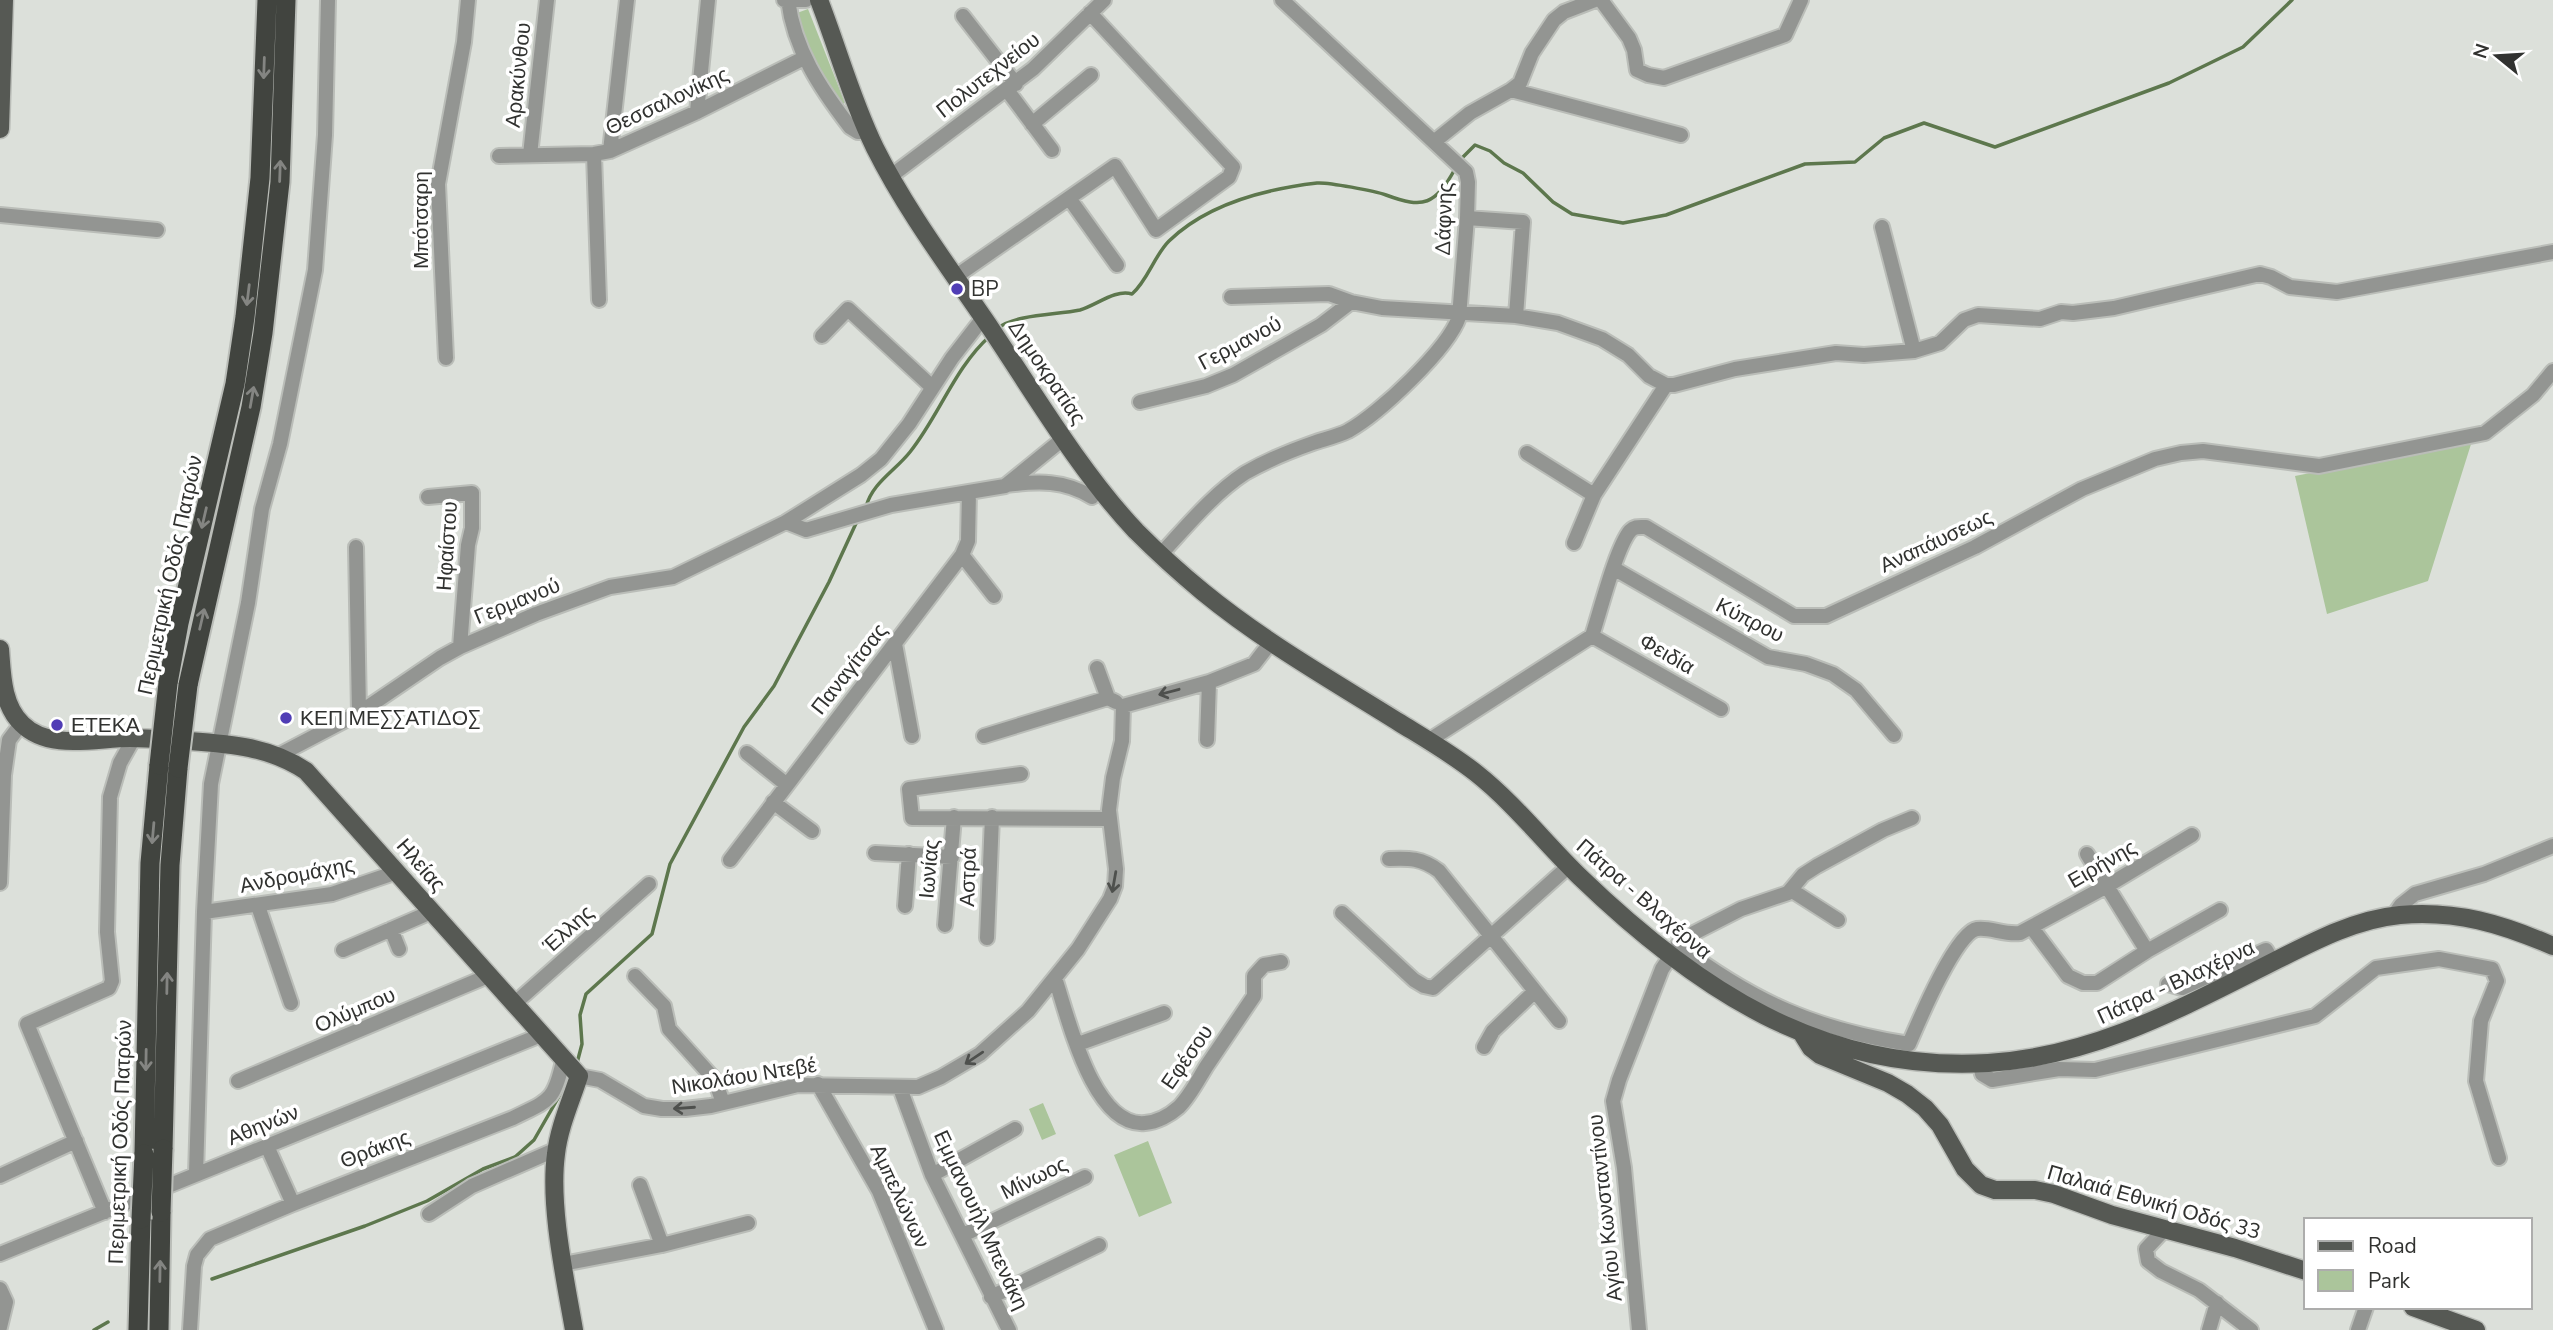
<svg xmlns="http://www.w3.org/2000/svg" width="2553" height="1330" viewBox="0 0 2553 1330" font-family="'Nunito Sans',sans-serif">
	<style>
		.green { fill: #abc59b }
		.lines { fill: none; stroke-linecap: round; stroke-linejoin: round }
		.stream { stroke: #5d774d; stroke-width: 3.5 }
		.minor-casing { stroke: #babdb8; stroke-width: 18 }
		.major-casing { stroke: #babdb8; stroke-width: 21 }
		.highway-casing { stroke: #babdb8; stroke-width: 23 }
		.minor { stroke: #939592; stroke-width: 14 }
		.major { stroke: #565954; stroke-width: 18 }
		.highway { stroke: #41443f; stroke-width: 19 }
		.highway-bridge-casing { stroke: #babdb8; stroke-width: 23; stroke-linecap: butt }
		.highway-bridge { stroke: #41443f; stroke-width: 19 }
		.oneway { stroke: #848582 }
		.oneway2 { stroke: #4e504d }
		.poi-dot { fill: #503db5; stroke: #fff; stroke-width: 2.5 }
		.labels { text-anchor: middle; stroke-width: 7; stroke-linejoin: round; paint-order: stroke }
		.street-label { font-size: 21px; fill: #313230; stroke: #fff }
		.poi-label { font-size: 21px; fill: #313230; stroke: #fff; text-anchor: start }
	</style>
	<rect width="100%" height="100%" fill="#dce0da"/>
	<path class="green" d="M808 9 845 103 842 104C822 75 806 48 797 13Z
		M2472 441 2428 581 2327 614 2295 476Z
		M1043 1103 1056 1134 1042 1140 1029 1109Z
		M1148 1141 1172 1203 1139 1217 1114 1155Z"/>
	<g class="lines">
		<path class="stream" d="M1461 159 1475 145 1490 151 1504 163 1523 173 1553 202 1572 214 1623 223 1666 215 1805 164 1855 162 1884 138 1924 123 1995 147 2169 83 2243 47 2292 0
			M998 328C1017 314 1056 315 1080 310 1097 305 1115 289 1132 294 1148 280 1154 256 1169 241 1207 204 1266 189 1317 183 1328 182 1375 191 1386 195 1424 209 1435 205 1455 169
			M866 507C872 483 895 471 910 452 939 416 955 367 990 336
			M577 1063 582 1044 580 1015 586 994 652 934 670 864 744 727 774 686 829 582 858 519
			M212 1279 365 1226 427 1201 483 1169 515 1157 534 1140 569 1079
			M94 1330 108 1322"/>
		<g class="minor-casing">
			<path id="minor" d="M784 0H806
				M788 0C794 49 820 88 850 127L858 132H868
				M1601 0 1629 38 1634 50 1637 70 1648 75 1664 78 1785 35 1801 0
				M963 16 1016 84
				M1007 90 1052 150
				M1511 90 1520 83 1532 53 1554 20 1564 12 1595 0
				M697 112 708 0
				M1032 124 1091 75
				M1435 141 1470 113 1511 90 1681 135
				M610 151 627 0
				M594 154 599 300
				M530 155 547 0
				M499 156 594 154 610 151 697 112 804 58
				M891 176 1033 69 1104 0
				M1069 198 1117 265
				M0 215 157 230
				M1467 218 1523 222 1516 316
				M1882 227 1914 351
				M955 277 1115 166 1156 230 1229 177 1233 167 1090 13
				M1231 297 1329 294 1351 302 1382 308 1516 316 1558 323 1602 339 1628 355 1649 376 1666 385H1674L1735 369 1836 353 1864 355 1914 351 1940 343 1964 320 1978 315 2040 319 2061 312 2073 313 2114 308 2260 274 2271 277 2290 287 2337 292 2553 252
				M822 336 848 309 932 387
				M446 358 438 184 464 42 468 0
				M1140 402 1206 386 1233 375 1321 325 1351 302
				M1527 453 1594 495
				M1006 485C1039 481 1064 480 1092 497
				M428 497 472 493V528L468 545 460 647
				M786 522 861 475 881 459 909 424 952 358 983 318
				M1574 543 1594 495 1666 385
				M356 547 359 713
				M1161 554C1187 526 1213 494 1245 473 1266 461 1290 451 1313 443 1325 439 1338 436 1348 431 1379 414 1448 349 1459 317L1467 218 1468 182 1466 172 1282 0
				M962 555 994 596
				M1613 568 1768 657 1806 664 1833 674 1856 690 1894 735
				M1592 636 1721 709
				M895 644 912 736
				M1097 668 1108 698 1116 702
				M984 736 1108 698
				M1207 740 1209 682
				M1428 741 1592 636C1600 612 1616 548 1630 531 1635 526 1639 527 1646 527L1794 616H1826L1975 547 2082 489 2155 459 2181 453 2203 451 2319 466 2485 433 2533 395 2553 371
				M747 753 787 785
				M279 755 359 713 440 658 460 647 536 614 610 587 673 577 786 522 806 530 891 505 1005 486 1064 438
				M1021 774 909 789 912 818 1109 819
				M773 802 812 831
				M875 853 952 857
				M2087 854 2147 951
				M1389 859C1409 858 1422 858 1439 871L1559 1021
				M730 860 962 555 968 541 969 492
				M0 883 4 775 9 740 21 724
				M1791 890 1838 920
				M258 906 291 1003
				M905 906 909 854
				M204 912 332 894 397 872
				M1342 913 1414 980 1424 986 1433 988 1569 866
				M2394 915 2401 905 2415 894 2484 874 2553 846
				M945 925 954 817
				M2032 928 2068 976 2083 983H2097L2147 951 2220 910
				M391 929 399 949
				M987 938 992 817
				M1678 945C1754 1002 1814 1029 1909 1044 1918 1023 1956 932 1977 929 1990 927 2004 935 2020 933L2107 886 2192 835
				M343 950 431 912
				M635 976 664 1006 669 1029 715 1080 723 1103
				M1055 978C1068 1017 1093 1128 1145 1123 1157 1122 1170 1115 1179 1107 1190 1096 1198 1080 1206 1067 1222 1043 1238 1020 1254 996V976L1264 965 1281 962
				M2168 984 2182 988 2266 950 2273 962
				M514 1004 649 884
				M1078 1044 1164 1013
				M1484 1047 1493 1031 1535 991
				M1980 1064 1982 1074 1992 1080 2059 1069 2095 1070 2315 1016 2376 968 2439 959 2492 969 2497 981 2481 1021 2476 1081 2499 1158
				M579 1076 600 1080 644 1106 662 1109H685L711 1106 798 1085 918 1087 941 1077 980 1054 1028 1011 1078 949 1110 899 1115 886 1116 869 1109 810 1113 778 1122 741 1123 706 1209 682 1254 664 1271 642
				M238 1081 488 976
				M818 1084 879 1191 936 1330
				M900 1088 932 1175 1009 1330
				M267 1146 293 1204
				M196 1174 204 912 211 784 248 603 262 509 280 444 315 270 325 135 328 0
				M932 1175 1015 1129
				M0 1176 76 1141
				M640 1185 662 1245
				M105 1212 27 1024 109 988 112 981 107 932 110 797 120 763 134 738
				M429 1214 472 1186 557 1149
				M2163 1231 2146 1249 2148 1261 2161 1271 2199 1290 2251 1330
				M963 1235 1085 1177
				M0 1254 541 1035
				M563 1264 662 1245 748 1223
				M0 1289 6 1302 0 1327
				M991 1297 1099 1245
				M190 1330 194 1266 197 1255 210 1239 293 1204 513 1118C549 1100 554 1102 563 1061
				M1639 1330 1624 1168 1613 1101 1619 1080 1662 969 1678 945 1694 933 1741 909 1788 893 1803 875 1817 866 1883 830 1912 818
				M2209 1330 2217 1303
				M2358 1330 2366 1307"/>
		</g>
		<g class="major-casing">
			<path id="major" d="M819 0C838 49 852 101 875 148 907 212 951 270 991 329 1035 395 1082 474 1136 531 1157 552 1180 573 1203 592 1264 642 1333 681 1400 723 1426 739 1452 754 1476 773 1514 803 1545 843 1580 877 1695 988 1821 1073 1988 1063 2086 1057 2168 1015 2253 972 2300 949 2348 920 2400 915 2457 910 2502 924 2553 946
				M0 129 4 0
				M0 649C2 674 2 705 22 724 49 751 96 738 130 738 150 738 169 740 189 741 232 744 270 747 306 771L579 1076C571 1101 559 1127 556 1154 549 1205 565 1278 574 1330
				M1801 1032 1811 1048 1820 1055 1888 1083 1907 1094 1925 1108 1940 1125 1965 1169 1981 1185 1995 1190H2035L2054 1194 2112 1215 2235 1248 2306 1271
				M2413 1307 2476 1330"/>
		</g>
		<g class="highway-casing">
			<path id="highway" d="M168 683 179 623 235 384 245 317 260 178 267 0
				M188 685 251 407 263 333 280 182 286 0
				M163 1149 170 865 178 768
				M144 1154 150 863 159 765
				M138 1330 141 1219
				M159 1330 161 1212"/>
		</g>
		<use href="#minor" class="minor"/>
		<use href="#major" class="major"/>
		<use href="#highway" class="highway"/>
		<g class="highway-bridge-casing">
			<path id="highway-bridge" d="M159 765 168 683
				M178 768 188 685
				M161 1212 163 1149
				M141 1219 144 1154"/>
		</g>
		<use href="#highway-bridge" class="highway-bridge"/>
	</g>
	<defs><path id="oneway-shaft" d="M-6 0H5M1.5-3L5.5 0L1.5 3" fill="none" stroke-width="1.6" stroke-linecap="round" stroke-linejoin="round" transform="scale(1.75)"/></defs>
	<g class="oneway">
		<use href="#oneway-shaft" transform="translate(264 68) rotate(92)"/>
		<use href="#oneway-shaft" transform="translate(280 171) rotate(-88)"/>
		<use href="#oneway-shaft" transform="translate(248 295) rotate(97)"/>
		<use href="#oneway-shaft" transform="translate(252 397) rotate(-80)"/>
		<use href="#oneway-shaft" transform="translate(204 518) rotate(103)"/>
		<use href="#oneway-shaft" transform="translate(202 619) rotate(-77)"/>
		<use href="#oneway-shaft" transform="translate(153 833) rotate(95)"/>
		<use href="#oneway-shaft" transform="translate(167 983) rotate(-89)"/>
		<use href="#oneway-shaft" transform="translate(146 1060) rotate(91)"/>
		<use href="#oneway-shaft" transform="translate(160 1271) rotate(-89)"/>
	</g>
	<g class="oneway2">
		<use href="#oneway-shaft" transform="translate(1169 692) rotate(165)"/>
		<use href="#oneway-shaft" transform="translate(1114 882) rotate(100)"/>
		<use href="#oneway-shaft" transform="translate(974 1058) rotate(146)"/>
		<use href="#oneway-shaft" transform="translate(684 1108) rotate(176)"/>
	</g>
	<g class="poi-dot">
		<circle cx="957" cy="289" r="7"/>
		<circle cx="286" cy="718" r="7"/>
		<circle cx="57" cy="725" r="7"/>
	</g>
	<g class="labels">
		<g class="street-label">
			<text transform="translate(518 75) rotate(-84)" y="7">Αρακύνθου</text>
			<text transform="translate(988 75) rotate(-38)" y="7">Πολυτεχνείου</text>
			<text transform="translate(667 101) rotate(-25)" y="7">Θεσσαλονίκης</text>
			<text transform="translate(1444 219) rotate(-88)" y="7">Δάφνης</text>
			<text transform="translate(421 220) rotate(-90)" y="7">Μπότσαρη</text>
			<text transform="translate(1240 343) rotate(-28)" y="7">Γερμανού</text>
			<text transform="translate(1047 372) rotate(56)" y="7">Δημοκρατίας</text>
			<text transform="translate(1936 541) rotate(-25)" y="7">Αναπάυσεως</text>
			<text transform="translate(447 546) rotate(-86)" y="7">Ηφαίστου</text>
			<text transform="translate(170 575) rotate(-78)" y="7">Περιμετρική Οδός Πατρών</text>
			<text transform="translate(517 601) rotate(-22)" y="7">Γερμανού</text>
			<text transform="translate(1750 620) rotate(27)" y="7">Κύπρου</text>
			<text transform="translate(1667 654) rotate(30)" y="7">Φειδία</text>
			<text transform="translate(849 669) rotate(-52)" y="7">Παναγίτσας</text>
			<text transform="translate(2102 864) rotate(-30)" y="7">Ειρήνης</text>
			<text transform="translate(421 865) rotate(49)" y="7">Ηλείας</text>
			<text transform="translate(929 869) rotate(-85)" y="7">Ιωνίας</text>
			<text transform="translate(297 875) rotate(-11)" y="7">Ανδρομάχης</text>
			<text transform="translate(968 877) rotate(-88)" y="7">Αστρά</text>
			<text transform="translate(1644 899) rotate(41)" y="7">Πάτρα - Βλαχέρνα</text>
			<text transform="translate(568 929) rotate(-42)" y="7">Έλλης</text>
			<text transform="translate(2176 982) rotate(-25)" y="7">Πάτρα - Βλαχέρνα</text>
			<text transform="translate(355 1010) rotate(-23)" y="7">Ολύμπου</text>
			<text transform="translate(1187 1057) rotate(-55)" y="7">Εφέσου</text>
			<text transform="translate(744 1076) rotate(-9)" y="7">Νικολάου Ντεβέ</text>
			<text transform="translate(263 1125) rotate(-22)" y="7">Αθηνών</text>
			<text transform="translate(120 1142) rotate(-88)" y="7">Περιμετρική Οδός Πατρών</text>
			<text transform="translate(375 1149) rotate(-21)" y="7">Θράκης</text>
			<text transform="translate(1034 1178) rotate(-26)" y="7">Μίνωος</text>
			<text transform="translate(900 1196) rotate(65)" y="7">Αμπελώνων</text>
			<text transform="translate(2154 1202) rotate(16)" y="7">Παλαιά Εθνική Οδός 33</text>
			<text transform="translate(1605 1208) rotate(-96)" y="7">Αγίου Κωνσταντίνου</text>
			<text transform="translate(981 1220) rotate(65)" y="7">Εμμανουήλ Μπενάκη</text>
		</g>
		<g class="poi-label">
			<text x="971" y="296">BP</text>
			<text x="300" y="725">ΚΕΠ ΜΕΣΣΑΤΙΔΟΣ</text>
			<text x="71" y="732">ΕΤΕΚΑ</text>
		</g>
	</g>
	<rect x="2304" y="1218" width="228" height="91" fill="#ffffff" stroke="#adadac" stroke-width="2"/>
	<rect x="2318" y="1241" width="35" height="10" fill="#565954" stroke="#adadac" stroke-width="2"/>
	<text x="2368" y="1253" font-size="21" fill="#313230">Road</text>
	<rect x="2318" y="1270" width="35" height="21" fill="#abc59b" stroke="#adadac" stroke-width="2"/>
	<text x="2368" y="1288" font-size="21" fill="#313230">Park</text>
	<g transform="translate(2497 56) rotate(288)" stroke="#ffffff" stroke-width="5" paint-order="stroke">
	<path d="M0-5L12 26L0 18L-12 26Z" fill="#313230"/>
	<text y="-10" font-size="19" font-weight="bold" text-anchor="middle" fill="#313230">N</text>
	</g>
</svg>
